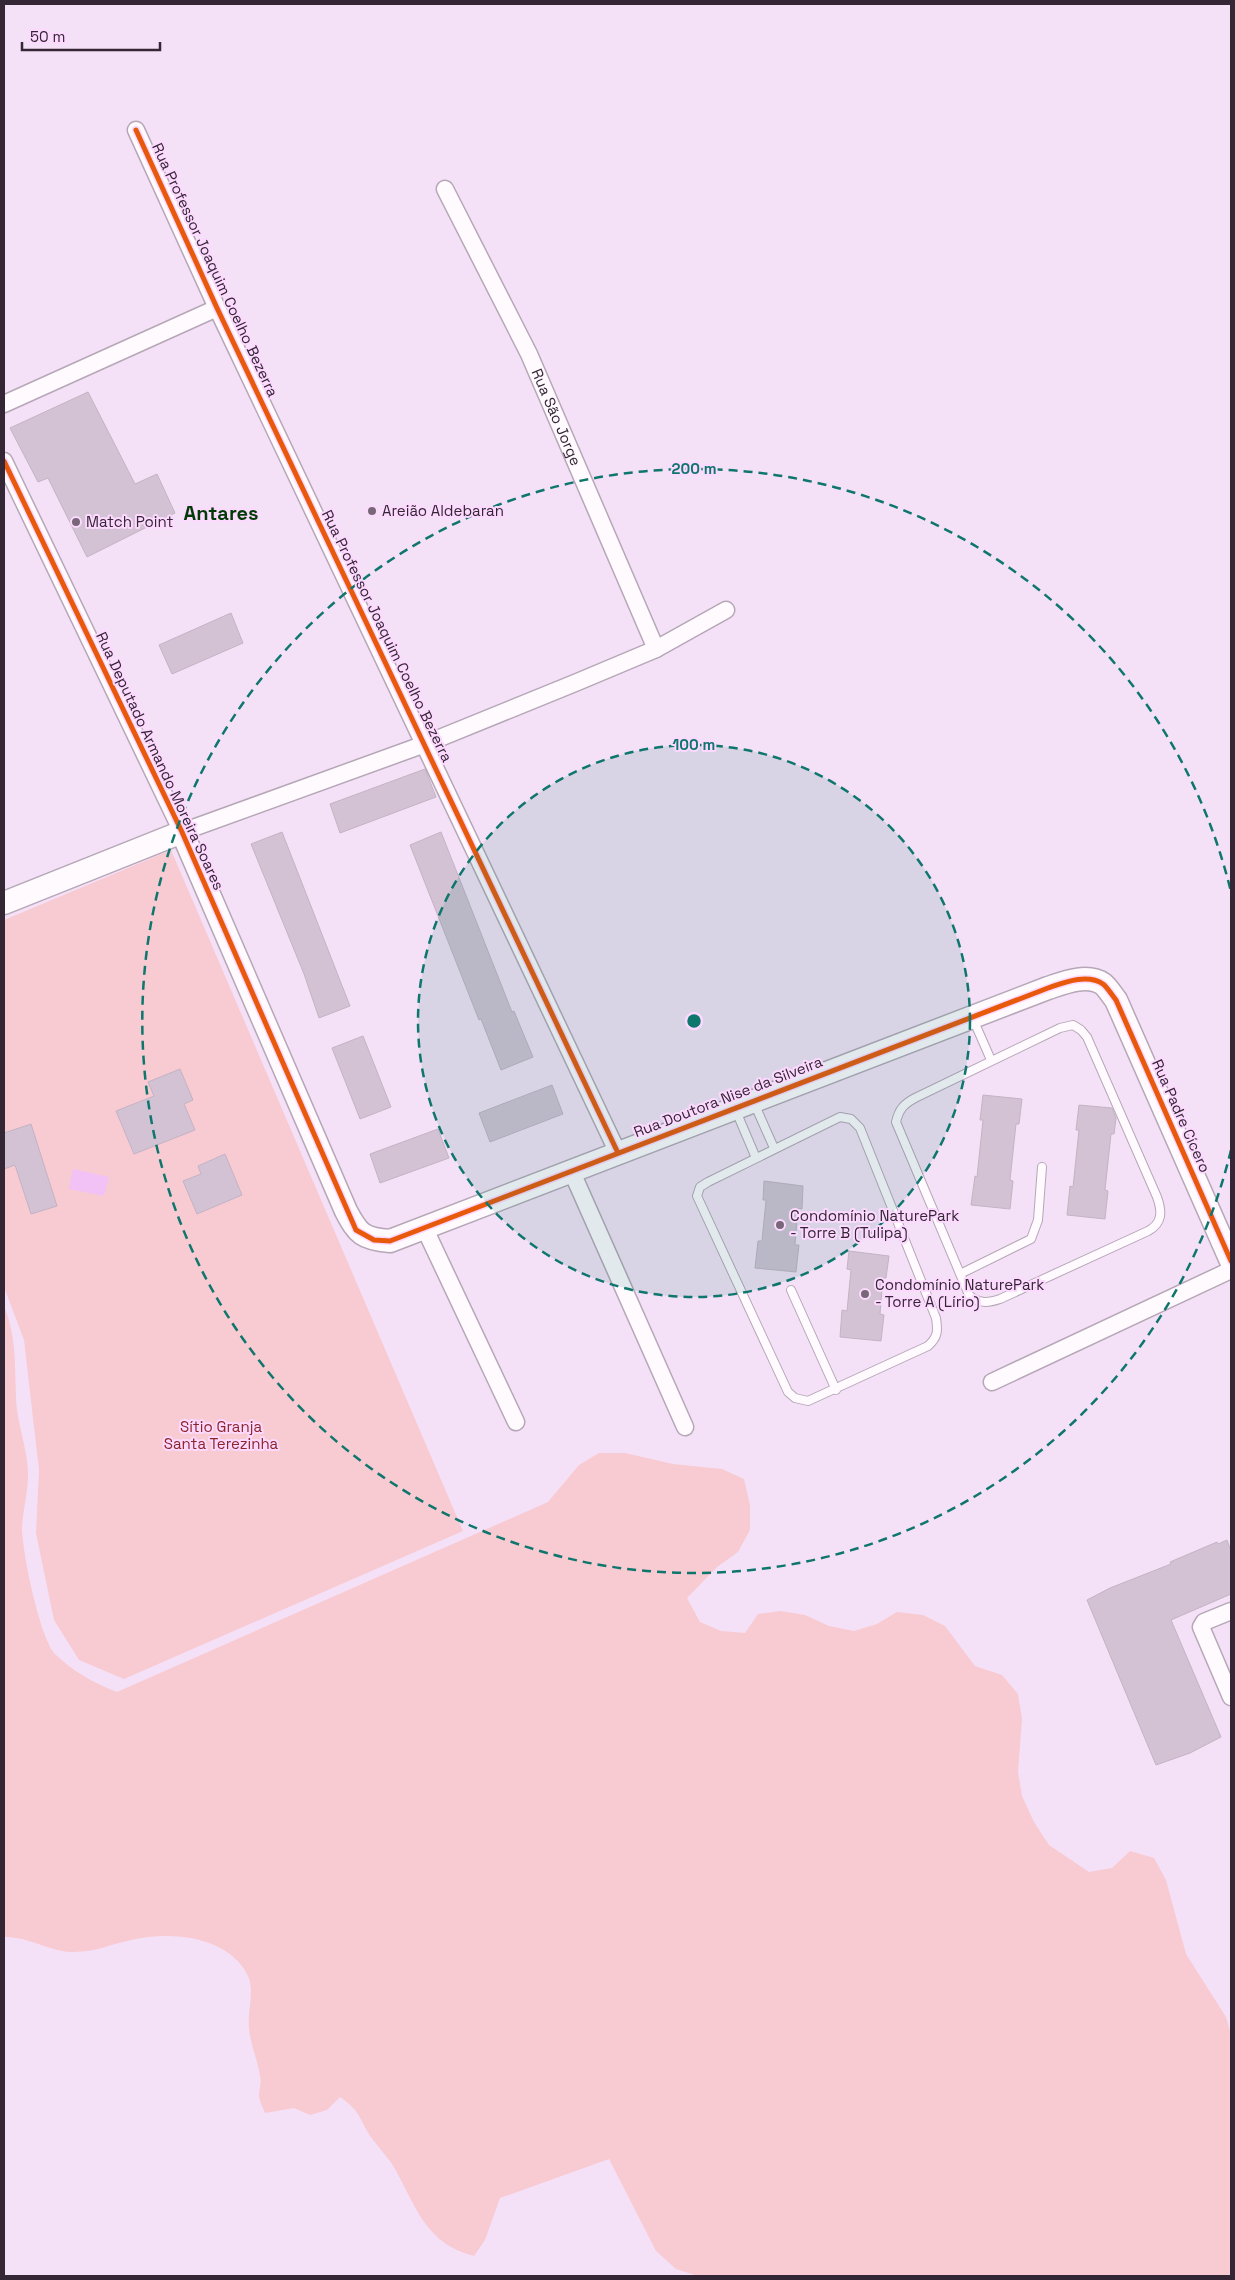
<svg xmlns="http://www.w3.org/2000/svg" width="1235" height="2280" viewBox="0 0 1235 2280" font-family="'Space Grotesk',sans-serif">
	<style>
		.green { fill: #f8cad1 }
		.water { fill: #f2c2f6 }
		.building { fill: #d2c2d3; stroke: #c3b3c4 }
		.lines { fill: none; stroke-linecap: round; stroke-linejoin: round }
		.lane-casing { stroke: #b6a7b7; stroke-width: 10 }
		.street-casing { stroke: #b6a7b7; stroke-width: 19 }
		.secondary-casing { stroke: #b6a7b7; stroke-width: 25 }
		.lane { stroke: #fefafe; stroke-width: 8 }
		.street { stroke: #fefafe; stroke-width: 16 }
		.secondary { stroke: #fefafe; stroke-width: 22 }
		.cycleway-casing { stroke: #fdd9ff; stroke-width: 8 }
		.cycleway { stroke: #e8590c; stroke-width: 5 }
		.ring { fill: none; stroke: #0f766e; stroke-width: 2.5; stroke-dasharray: 9 6 }
		.poi-dot { fill: #786779; stroke: #fdd9ff; stroke-width: 2 }
		.labels { text-anchor: middle; stroke-width: 4; stroke-linejoin: round; paint-order: stroke }
		.street-label { font-size: 15px; fill: #342635; stroke: #fdd9ff }
		.poi-label { font-size: 15px; fill: #342635; stroke: #fdd9ff; text-anchor: start }
		.park-label { font-size: 15px; fill: #8d2426; stroke: #fdd9ff }
		.district-label { font-size: 20px; font-weight: bold; fill: #003b05; stroke: #fdd9ff }
		.centre { fill: #0f766e; stroke: #fdd9ff; stroke-width: 2.5 }
		.ring-label { font-size: 15px; text-anchor: middle; font-weight: bold; fill: #0f766e; stroke: #fdd9ff; stroke-width: 4; stroke-linejoin: round; paint-order: stroke }
	</style>
	<rect width="100%" height="100%" fill="#f5e1f7"/>
	<path class="green" d="M171 850 463 1531 124 1679 79 1660 54 1620 36 1533 39 1470 24 1340 4 1287V920Z
		M4 1306C16 1334 15 1366 16 1396 16 1422 28 1448 28 1475 28 1492 23 1510 22 1528 22 1551 40 1640 56 1655 73 1671 95 1684 117 1692L548 1502 579 1465 599 1453H625L673 1464 722 1469 744 1479 750 1505V1530L738 1552 717 1567 687 1598 700 1622 721 1631 745 1633 758 1614 781 1611 805 1615 829 1626 854 1631 877 1624 897 1612 923 1615 945 1626 975 1666 1002 1675 1018 1694 1022 1719 1018 1772 1022 1796 1034 1822 1049 1845 1089 1872 1112 1868 1130 1851 1154 1858 1166 1880 1186 1954 1226 2017 1231 2035V2276H698L676 2269 656 2251 609 2159 500 2198 485 2240 474 2256C425 2243 417 2208 395 2169 388 2157 378 2147 370 2136 359 2117 359 2110 340 2097L327 2110 310 2115 294 2108 265 2113C263 2107 259 2101 259 2095 259 2089 262 2083 260 2076 258 2060 250 2045 249 2028 247 2011 255 1992 248 1976 230 1937 173 1931 136 1939 114 1943 97 1952 74 1952 50 1952 27 1936 4 1937Z"/>
	<path class="water" d="M73 1169 109 1177 104 1196 69 1189Z"/>
	<path class="building" d="M88 392 135 484 157 474 175 513 87 557 48 478 38 482 10 428Z
		M231 613 243 643 172 674 159 645Z
		M425 769 436 797 340 833 330 804Z
		M282 832 350 1006 319 1018 304 974 251 844Z
		M441 832 512 1012 514 1011 533 1057 501 1070 481 1019 479 1020 410 845Z
		M363 1036 391 1107 360 1119 332 1048Z
		M180 1069 193 1100 184 1104 195 1130 134 1154 116 1111 154 1096 148 1082Z
		M552 1085 563 1114 490 1142 479 1113Z
		M983 1095 1022 1099 1019 1124H1016L1010 1180 1013 1181 1010 1209 971 1205 975 1176 977 1177 983 1120H980Z
		M1079 1105 1112 1108 1116 1118 1114 1134H1111L1105 1190 1108 1191 1105 1219 1067 1215 1070 1186 1073 1187 1079 1130H1076Z
		M31 1124 57 1206 31 1214 15 1165 4 1169V1133Z
		M438 1129 449 1158 380 1183 370 1154Z
		M225 1154 242 1195 197 1214 183 1181 201 1174 198 1166Z
		M764 1181 803 1186 802 1209 798 1208 795 1245H799L796 1272 755 1268 758 1241H762L766 1200H763Z
		M849 1251 889 1256 886 1278H883L880 1314 884 1315 881 1341 840 1337 842 1310 847 1311 851 1270 847 1269Z
		M1227 1540 1231 1551V1594L1171 1620 1221 1737 1190 1753 1156 1765 1087 1600 1110 1588 1171 1564 1170 1562 1217 1542 1218 1544Z"/>
	<g class="lines">
		<g class="lane-casing">
			<path id="lane" d="M973 1019 991 1060
				M1073 1025 1081 1030 1087 1037 1157 1197C1162 1211 1163 1223 1148 1231L1000 1299C988 1303 979 1304 969 1295L896 1122C899 1109 904 1104 915 1098L1060 1028Z
				M754 1103 774 1148
				M736 1111 756 1158
				M840 1117 851 1119 860 1128 936 1318C938 1331 938 1337 928 1346L808 1401 795 1398 788 1392 697 1196 700 1187 708 1182Z
				M960 1274 1031 1239 1038 1220 1042 1167
				M791 1290 836 1390"/>
		</g>
		<g class="street-casing">
			<g id="street">
				<path d="M136 130 217 308 618 1153"/>
				<path id="s1" d="M445 189 529 354 656 649"/>
				<path d="M4 404 217 308"/>
				<path d="M4 461 182 832 425 744 575 683 656 649 726 610"/>
				<path d="M571 1170 685 1427"/>
				<path d="M424 1227 516 1422"/>
				<path d="M992 1382 1231 1270"/>
				<path d="M1231 1611 1204 1622 1201 1627 1231 1697"/>
			</g>
		</g>
		<g class="secondary-casing">
			<path id="secondary" d="M4 903 182 832 346 1211C358 1234 363 1239 390 1241L1048 988C1063 983 1087 973 1103 984 1107 987 1112 995 1116 1000L1231 1261"/>
		</g>
		<use href="#lane" class="lane"/>
		<use href="#street" class="street"/>
		<use href="#secondary" class="secondary"/>
		<g class="cycleway-casing">
			<path id="cycleway" d="M136 130 217 308 618 1153
				M4 461 182 832 356 1230 374 1240 390 1241 1048 988C1063 983 1087 973 1103 984 1107 987 1112 995 1116 1000L1231 1261"/>
		</g>
		<use href="#cycleway" class="cycleway"/>
	</g>
	<circle cx="694" cy="1021" r="276" fill="#0f766e" fill-opacity=".12"/>
	<g class="ring">
		<circle cx="694" cy="1021" r="276"/>
		<path d="M1231 1150A552 552 0 1 1 1231 892"/>
	</g>
	<g class="poi-dot">
		<circle cx="372" cy="511" r="5"/>
		<circle cx="76" cy="522" r="5"/>
		<circle cx="780" cy="1225" r="5"/>
		<circle cx="865" cy="1294" r="5"/>
	</g>
	<g class="labels">
		<g class="street-label">
			<text transform="translate(215 270) rotate(65)" y="5">Rua Professor Joaquim Coelho Bezerra</text>
			<text dy="5" stroke="none"><textPath href="#s1" startOffset="254">Rua São Jorge</textPath></text>
			<text transform="translate(387 636) rotate(64)" y="5">Rua Professor Joaquim Coelho Bezerra</text>
			<text transform="translate(160 761) rotate(65)" y="5">Rua Deputado Armando Moreira Soares</text>
			<text transform="translate(728 1097) rotate(-21)" y="5">Rua Doutora Nise da Silveira</text>
			<text transform="translate(1181 1116) rotate(66)" y="5">Rua Padre Cícero</text>
		</g>
		<g class="poi-label">
			<text x="382" y="516">Areião Aldebaran</text>
			<text x="86" y="527">Match Point</text>
			<text x="790" y="1221">Condomínio NaturePark<tspan x="790" dy="17">- Torre B (Tulipa)</tspan></text>
			<text x="875" y="1290">Condomínio NaturePark<tspan x="875" dy="17">- Torre A (Lírio)</tspan></text>
		</g>
		<g class="park-label">
			<text x="221" y="1432">Sítio Granja<tspan x="221" dy="17">Santa Terezinha</tspan></text>
		</g>
		<g class="district-label">
			<text x="221" y="520">Antares</text>
		</g>
	</g>
	<circle cx="694" cy="1021" r="8" class="centre"/>
	<g class="ring-label">
		<text x="694" y="474">200 m</text>
		<text x="694" y="750">100 m</text>
	</g>
	<rect width="1235" height="2280" fill="none" stroke="#342635" stroke-width="10"/>
	<path d="M22 42v8h138v-8" fill="none" stroke="#342635" stroke-width="2.5"/>
	<text x="30" y="42" font-size="15" fill="#342635" stroke="#fdd9ff" stroke-width="4" paint-order="stroke">50 m</text>
</svg>
